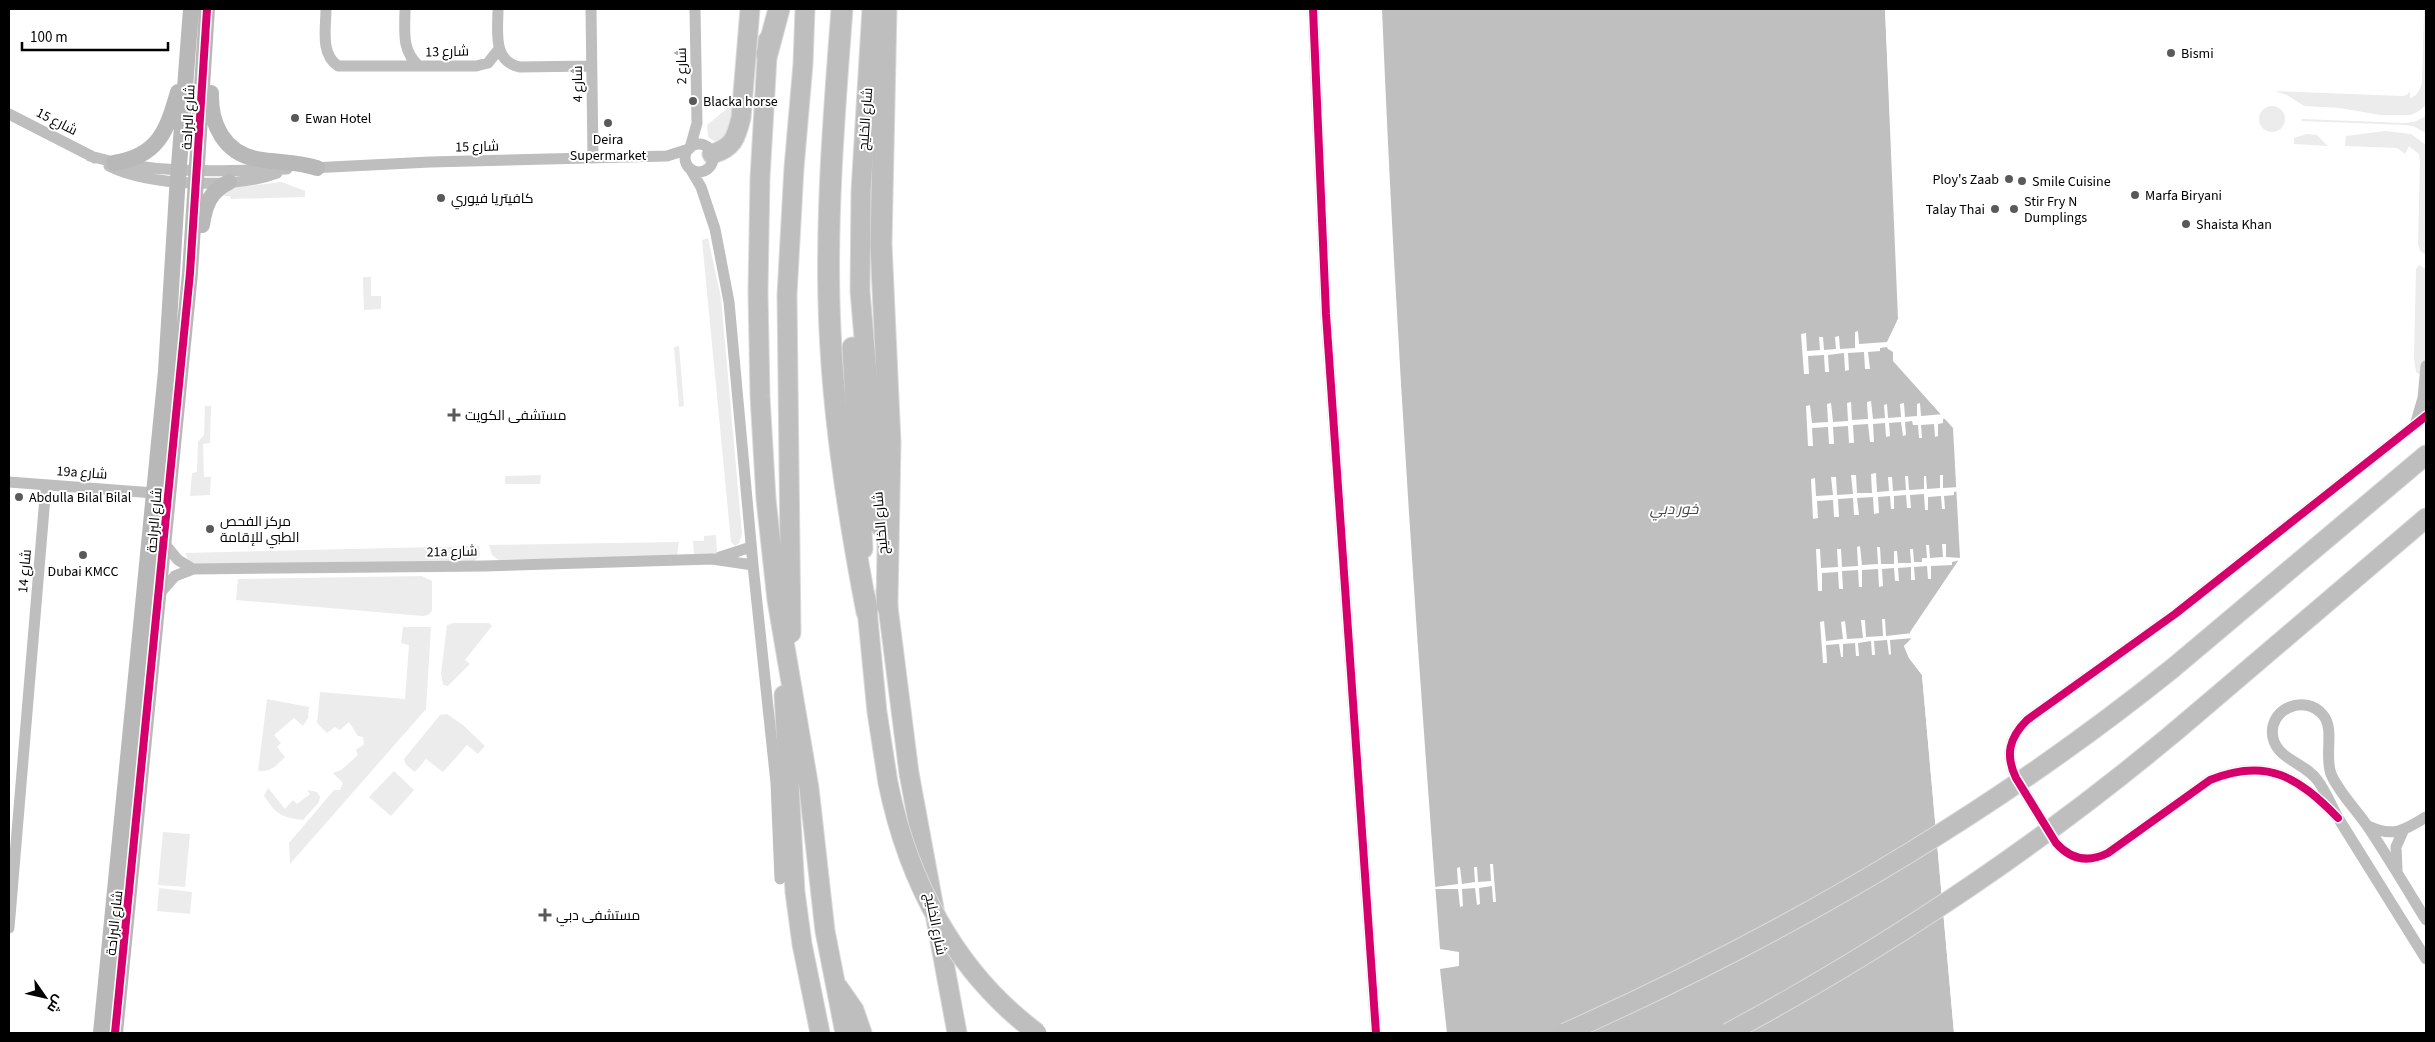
<svg xmlns="http://www.w3.org/2000/svg" width="2435" height="1042" viewBox="0 0 2435 1042" font-family="'Source Sans 3',Cairo,sans-serif">
	<style>
		.green { fill: #ececec }
		.water { fill: #bfbfbf }
		.pier { fill: #fff }
		.lines { fill: none; stroke-linecap: round; stroke-linejoin: round }
		.primary-casing { stroke: #dbdbdb; stroke-width: 21 }
		.highway-casing { stroke: #dbdbdb; stroke-width: 23 }
		.street { stroke: #bebebe; stroke-width: 11 }
		.secondary { stroke: #b8b8b8; stroke-width: 16 }
		.primary { stroke: #bebebe; stroke-width: 19 }
		.highway { stroke: #bebebe; stroke-width: 21 }
		.primary-bridge-casing { stroke: #dbdbdb; stroke-width: 21; stroke-linecap: butt }
		.primary-bridge { stroke: #bebebe; stroke-width: 19 }
		.cycleway-casing { stroke: #fff; stroke-width: 11 }
		.cycleway { stroke: #d6006c; stroke-width: 8 }
		.poi-dot { fill: #595959; stroke: #fff; stroke-width: 2 }
		.labels { text-anchor: middle; stroke-width: 4; stroke-linejoin: round; paint-order: stroke }
		.street-label { font-size: 14px; fill: #000; stroke: #fff }
		.poi-label { font-size: 14px; fill: #000; stroke: #fff; text-anchor: start }
		.water-label { font-size: 15px; font-style: italic; fill: #444; stroke: #fff }
	</style>
	<rect width="100%" height="100%" fill="#fff"/>
	<path class="green" d="M2424 9H2426V105L2419 111 2411 115H2380L2340 108 2304 106 2287 95 2274 91 2402 96 2407 95 2410 91V98C2417 97 2420 89 2422 83Z
		M734 94 733 133 717 143 708 137 707 125 729 107Z
		M2259 119a13 13 0 1 1 26 0a13 13 0 1 1-26 0Z
		M2426 116V133L2413 126 2405 125 2302 121V119L2405 123 2414 122Z
		M2385 131 2411 134 2426 145V255L2420 251 2418 244 2420 161 2419 154 2409 146 2405 154 2397 148 2345 146 2346 136Z
		M2307 134 2317 135 2328 146 2294 144V138Z
		M282 182 305 191V197L231 199 230 196H223L230 188Z
		M708 238 721 298 742 534 739 543 735 546 731 542 702 240Z
		M2419 265 2426 269V373L2419 374 2416 372 2414 359 2416 269Z
		M363 277H371V296H381V309L364 310Z
		M679 346 684 406 679 407 674 347Z
		M205 406H211L210 443 203 444 204 477H211L210 495 190 496 192 473 197 472 198 442 204 435Z
		M541 475 540 484H505V476Z
		M716 535 717 554 694 555 693 541H704V536Z
		M679 542 677 556 499 560 492 555 489 545Z
		M479 546 480 556 474 561 200 567 189 561 185 553Z
		M422 576 432 581V611L428 615 423 616 236 600 238 579Z
		M454 623H489L492 626 465 660 470 664 448 686 443 685 441 674 447 625Z
		M403 627H431L426 709 290 864 289 843 334 790H340L343 783 333 773 341 770 358 755 356 750 364 744 363 737 358 736 349 722 340 730 335 727 327 733 317 723 320 692 405 699 409 645 401 643Z
		M267 699 309 707 308 718 303 726 294 718 274 735 281 743 277 747 285 757C277 765 270 773 258 771Z
		M447 714 463 725 485 746 478 754 467 745 443 772 426 759 415 772 406 765 404 759 440 715Z
		M394 771 414 790 391 816 369 797Z
		M268 788 285 809 293 800 297 804 310 794 307 790 317 792 320 797 319 802 303 820C281 817 277 815 264 796Z
		M163 832 190 834 185 887 158 885Z
		M159 888 192 892 190 914 157 911Z"/>
	<path class="water" d="M1382 9H1885L1899 310 1898 319 1886 345 1888 349 1893 352V361L1953 428 1960 558 1910 632 1911 639 1904 646 1909 658 1922 675 1954 1033H1447L1440 969 1459 966V952L1440 949C1416 636 1395 323 1382 9Z"/>
	<path class="pier" d="M1885 9H1888L1901 320 1889 345 1893 352 1887 347 1880 348V351L1868 352 1870 369H1865L1864 352 1848 353 1849 370 1845 371 1844 353 1828 355 1829 372H1825L1824 355 1808 356 1809 374H1804L1801 334 1806 333 1807 351 1820 350 1819 337H1823L1824 350 1836 349 1835 337 1839 336 1840 349 1855 348V332L1858 331 1859 344 1887 342 1898 319Z
		M1871 401 1873 419 1885 418 1884 405 1887 404 1888 418 1901 417 1900 404 1904 403 1905 417 1917 416V404L1920 403 1921 416 1944 414 1948 418 1943 419V423L1938 424V436L1935 437 1934 424 1921 425 1922 438H1919L1918 425H1913L1912 421 1905 422 1906 435 1903 436 1901 422 1889 423 1890 436 1886 437 1885 423 1873 424 1874 442H1870L1868 424 1853 425 1854 443H1849L1848 426 1833 427 1834 444H1829L1828 427 1812 428 1813 446H1808L1806 406 1810 405 1812 423 1828 422 1827 404 1831 403 1833 422 1848 421 1847 403 1851 402 1852 420 1868 419 1867 402Z
		M1876 473 1877 492 1889 491 1888 477H1892L1893 491 1906 490 1905 476H1908L1909 490 1924 489V476H1926L1927 489 1940 488V475H1943V488L1959 487V491L1954 492V495L1944 496 1945 509H1942L1941 496 1928 497V510H1925L1924 494 1910 495 1911 508H1907L1906 495 1894 496V509H1891L1890 496 1878 497 1879 513 1874 514 1873 497 1857 498 1859 515H1854L1853 498 1838 499 1839 517H1834L1833 500 1817 501 1818 518 1813 519 1811 479 1815 478 1816 496 1833 495 1831 477H1836L1837 495 1853 494 1851 475H1856L1857 493H1872L1871 474Z
		M1942 544H1946V557L1961 558V560L1952 562V565L1931 566V579H1928L1927 566 1914 567 1915 580H1911V567L1898 568 1899 581H1895L1894 568 1882 569 1883 586 1879 587 1878 569 1862 570V587H1859L1858 570 1842 571 1843 589H1839L1838 572 1822 573V591H1818L1816 549H1820L1821 568 1838 567 1837 549H1841L1842 567 1858 566 1857 547 1860 546 1862 565 1878 564 1877 547H1880L1881 564H1894V551H1897L1898 563H1911L1910 549H1913L1914 562H1922V558H1927L1926 545H1929L1930 558 1943 557Z
		M1882 619H1885L1886 636 1913 633 1914 638 1890 640 1891 654 1889 655 1887 640 1874 641 1875 655H1872L1871 641 1858 643 1859 656H1856L1855 643 1843 644V657H1841L1839 644 1826 645 1827 663H1823L1820 622 1824 621 1826 641 1843 639 1841 622 1845 621 1847 639 1863 638 1861 620H1865L1866 637 1883 636Z
		M1911 639 1912 641 1907 646 1911 657 1925 675 1957 1033H1954L1922 675 1909 658 1904 646Z
		M1490 864H1493L1496 902H1493L1492 886 1479 888 1480 904 1477 905 1475 888 1462 889 1463 906 1460 907 1458 889H1435V887L1458 884 1457 868 1460 867 1462 884 1475 882 1474 867H1477L1478 882 1491 881Z"/>
	<g class="lines">
		<g class="primary-casing">
			<path id="primary" d="M872 9 861 191 860 291 880 526
				M768 40 760 178 758 292 760 396 766 499 777 600 809 788 825 931 845 1033
				M712 154C733 148 736 138 741 118L750 9
				M852 347 863 549
				M886 591 909 773 957 1033
				M866 599 877 712 888 783
				M791 633 787 295 794 168 803 64 805 9
				M2173 668 2426 455
				M784 695 795 892 802 944 820 1033
				M2210 702 2426 518
				M838 987 854 1010 862 1033"/>
		</g>
		<g class="highway-casing">
			<path id="highway" d="M842 9C834 115 825 224 830 330 834 425 849 519 867 612
				M886 9 881 244 890 442 887 605
				M767 54 779 9"/>
		</g>
		<path class="street" d="M326 9C326 28 320 54 338 66H476L488 63 499 49
			M405 9C405 30 401 51 419 66
			M498 9C498 30 492 62 520 67L591 66
			M591 9 593 158
			M1313 9 1326 314 1376 1033
			M9 114 95 158
			M685 158a14 14 0 1 1 28 0a14 14 0 1 1-28 0Z
			M690 148 697 123 695 9
			M90 156C155 175 221 171 287 169
			M109 166C150 186 235 189 277 173
			M311 168 430 162 667 156 689 149
			M691 170 701 187 715 229 729 302 753 565 776 783 780 879
			M2416 422 2423 398 2426 366
			M9 482 154 493
			M164 543 178 560 193 569
			M720 557 751 547
			M159 594 175 576 193 569 485 566 712 559 753 565
			M2338 818C2298 777 2267 757 2210 780L2108 853C2088 863 2071 860 2056 843L2016 778C2005 755 2009 738 2027 720L2175 614 2426 416
			M2368 826C2393 838 2405 830 2426 817
			M2397 870 2396 847 2403 831
			M2426 920C2407 889 2388 857 2368 827 2356 809 2339 793 2331 774 2324 755 2335 729 2323 715 2305 693 2267 709 2273 738 2278 760 2306 763 2318 781 2327 793 2332 808 2340 821 2369 867 2397 913 2426 959
			M9 928 46 485"/>
		<path class="secondary" d="M211 93C210 124 224 153 257 159 278 163 296 161 317 168
			M114 163C159 156 167 130 178 92
			M202 225C205 205 210 191 229 182
			M101 1033 166 371 177 192 191 9
			M115 1033 190 273 207 9"/>
		<use href="#primary" class="primary"/>
		<use href="#highway" class="highway"/>
		<g class="primary-bridge-casing">
			<path id="primary-bridge" d="M888 783C908 881 955 972 1037 1033
				M1565 1033C1782 936 1988 817 2173 668
				M1728 1033C1901 940 2061 831 2210 702"/>
		</g>
		<use href="#primary-bridge" class="primary-bridge"/>
		<g class="cycleway-casing">
			<path id="cycleway" d="M1313 9 1326 314 1376 1033
				M2338 818C2298 777 2267 757 2210 780L2108 853C2088 863 2071 860 2056 843L2016 778C2005 755 2009 738 2027 720L2175 614 2426 416
				M115 1033 190 273 207 9"/>
		</g>
		<use href="#cycleway" class="cycleway"/>
	</g>
	<g class="poi-dot">
		<circle cx="2171" cy="53" r="5"/>
		<circle cx="693" cy="101" r="5"/>
		<circle cx="295" cy="118" r="5"/>
		<circle cx="608" cy="123" r="5"/>
		<circle cx="2009" cy="179" r="5"/>
		<circle cx="2022" cy="181" r="5"/>
		<circle cx="2135" cy="195" r="5"/>
		<circle cx="441" cy="198" r="5"/>
		<circle cx="1995" cy="209" r="5"/>
		<circle cx="2014" cy="209" r="5"/>
		<circle cx="2186" cy="224" r="5"/>
		<path d="M451.5 407.5h5v5h5v5h-5v5h-5v-5h-5v-5h5z"/>
		<circle cx="19" cy="497" r="5"/>
		<circle cx="210" cy="529" r="5"/>
		<circle cx="83" cy="555" r="5"/>
		<path d="M542.5 907.5h5v5h5v5h-5v5h-5v-5h-5v-5h5z"/>
	</g>
	<g class="labels">
		<g class="street-label">
			<text transform="translate(447 51) rotate(-1)" y="5">شارع 13</text>
			<text transform="translate(681 66) rotate(-91)" y="5">شارع 2</text>
			<text transform="translate(577 84) rotate(-91)" y="5">شارع 4</text>
			<text transform="translate(188 117) rotate(-87)" y="5">شارع البراحة</text>
			<text transform="translate(865 119) rotate(-86)" y="5">شارع الخليج</text>
			<text transform="translate(57 121) rotate(27)" y="5">شارع 15</text>
			<text transform="translate(477 146) rotate(-1)" y="5">شارع 15</text>
			<text transform="translate(82 472) rotate(4)" y="5">19a شارع</text>
			<text transform="translate(154 520) rotate(-85)" y="5">شارع البراحة</text>
			<text transform="translate(880 523) rotate(-95)" y="5">شارع الخليج</text>
			<text transform="translate(452 551) rotate(-1)" y="5">21a شارع</text>
			<text transform="translate(24 571) rotate(-85)" y="5">شارع 14</text>
			<text transform="translate(114 923) rotate(-84)" y="5">شارع البراحة</text>
			<text transform="translate(936 924) rotate(79)" y="5">شارع الخليج</text>
		</g>
		<g class="poi-label">
			<text x="2181" y="58">Bismi</text>
			<text x="703" y="106">Blacka horse</text>
			<text x="305" y="123">Ewan Hotel</text>
			<text x="608" y="144" text-anchor="middle">Deira<tspan x="608" dy="16">Supermarket</tspan></text>
			<text x="1999" y="184" text-anchor="end">Ploy's Zaab</text>
			<text x="2032" y="186">Smile Cuisine</text>
			<text x="2145" y="200">Marfa Biryani</text>
			<text x="451" y="203">كافيتريا فيوري</text>
			<text x="2024" y="206">Stir Fry N<tspan x="2024" dy="16">Dumplings</tspan></text>
			<text x="1985" y="214" text-anchor="end">Talay Thai</text>
			<text x="2196" y="229">Shaista Khan</text>
			<text x="465" y="420">مستشفى الكويت</text>
			<text x="29" y="502">Abdulla Bilal Bilal</text>
			<text x="220" y="526">مركز الفحص<tspan x="220" dy="16">الطبي للإقامة</tspan></text>
			<text x="83" y="576" text-anchor="middle">Dubai KMCC</text>
			<text x="556" y="920">مستشفى دبي</text>
		</g>
		<g class="water-label">
			<text x="1674" y="514">خور دبي</text>
		</g>
	</g>
	<rect width="2435" height="1042" fill="none" stroke="#000000" stroke-width="20"/>
	<g transform="translate(45 997) rotate(124)" stroke="#ffffff" stroke-width="4" paint-order="stroke">
	<path d="M0-4L9 19L0 12L-9 19Z" fill="#000000"/>
	<text y="-8" font-size="14" font-weight="bold" text-anchor="middle" fill="#000000">ش</text>
	</g>
	<path d="M22 42v8h146v-8" fill="none" stroke="#000000" stroke-width="2.5"/>
	<text x="30" y="42" font-size="15" fill="#000000" stroke="#ffffff" stroke-width="4" paint-order="stroke">100 m</text>
</svg>
